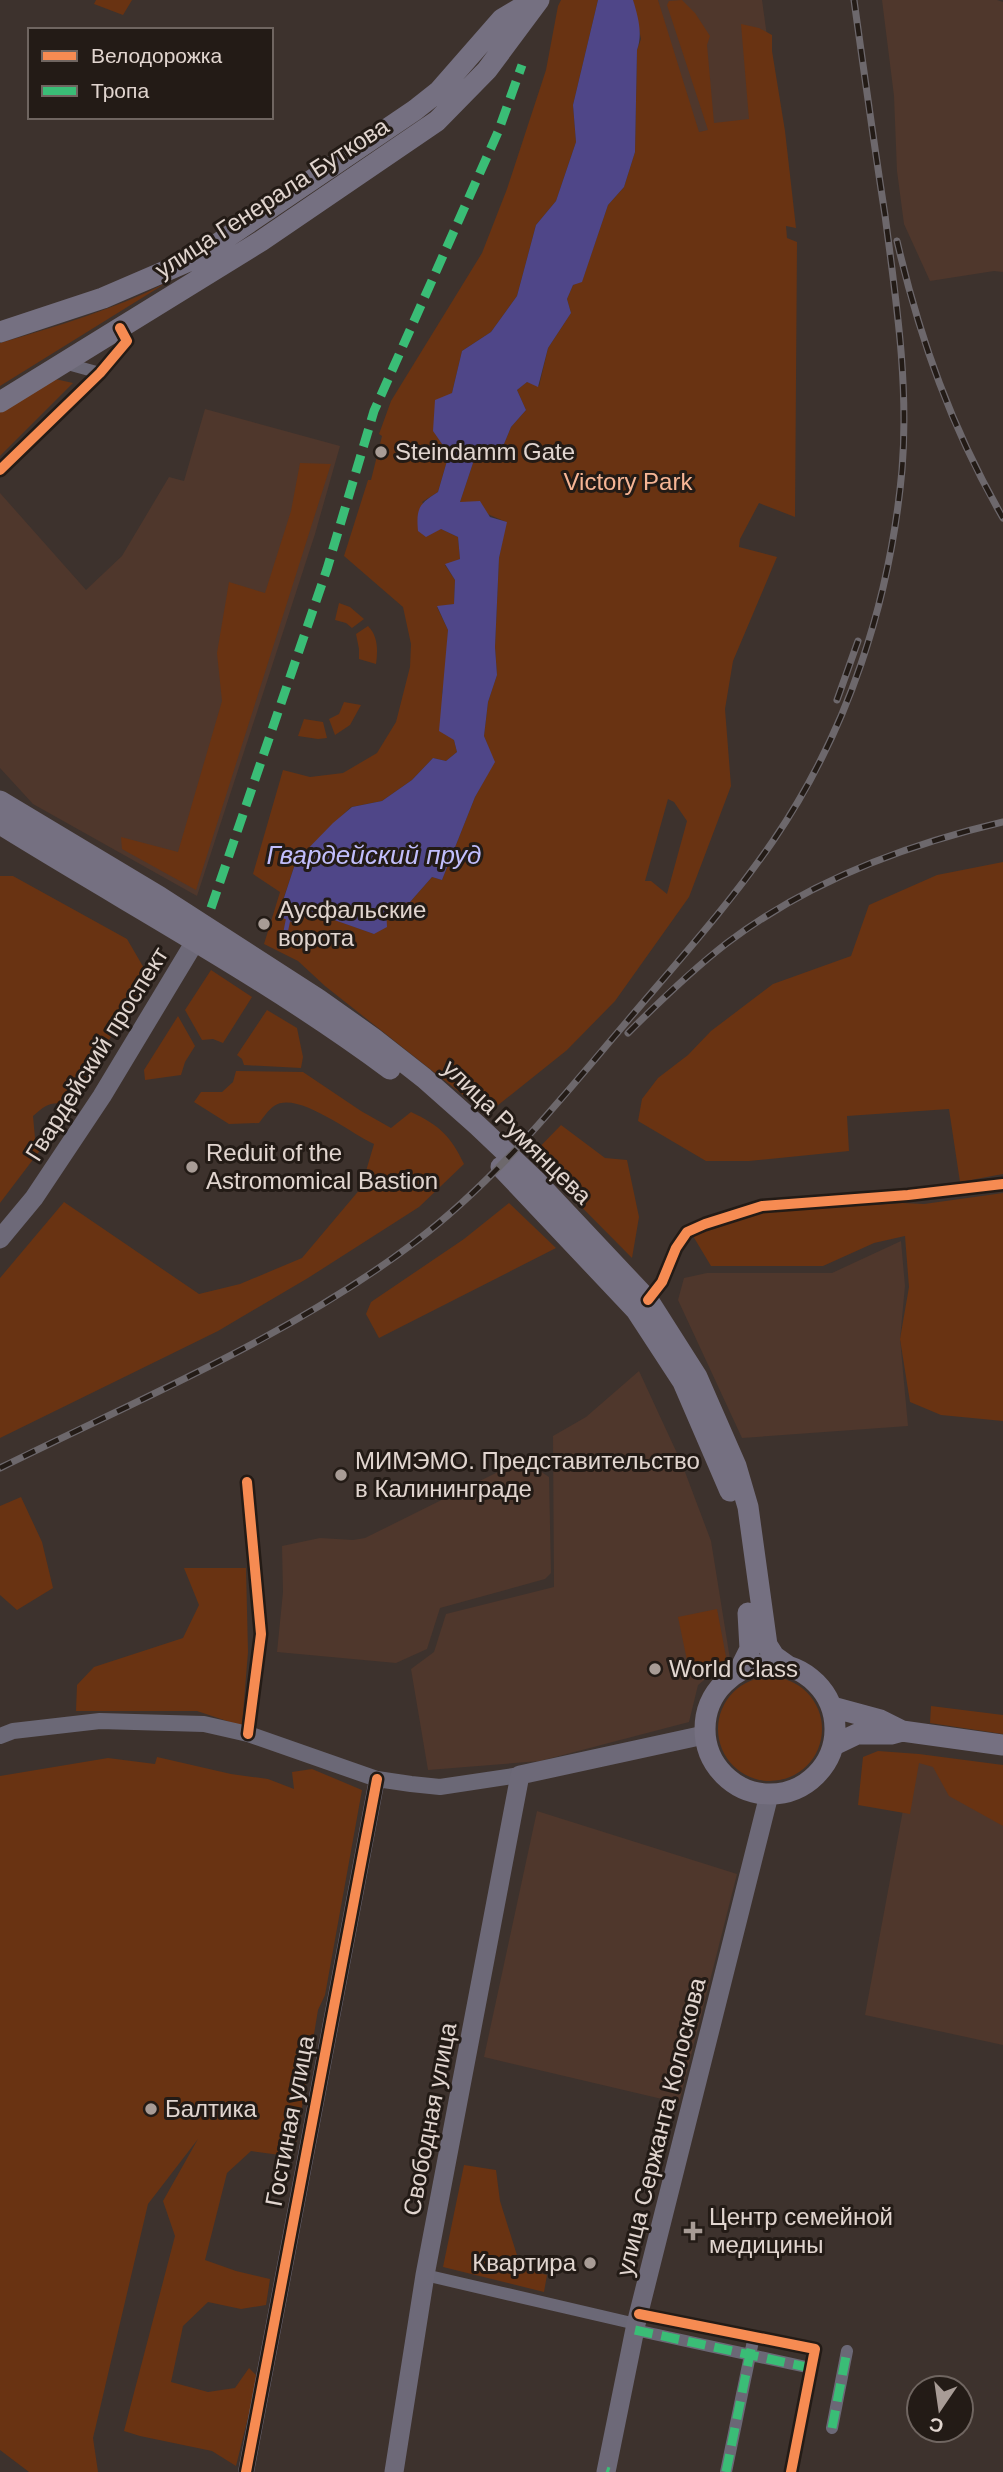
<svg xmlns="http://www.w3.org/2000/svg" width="1003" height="2472" viewBox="0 0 1003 2472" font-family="Helvetica,sans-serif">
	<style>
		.built { fill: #4f372c }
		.green { fill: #693312; fill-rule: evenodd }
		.water { fill: #4f4688 }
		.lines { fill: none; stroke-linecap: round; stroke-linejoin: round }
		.stream { stroke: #4f4688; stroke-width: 4.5 }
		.minor { stroke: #6b6876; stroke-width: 12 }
		.tertiary { stroke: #6b6876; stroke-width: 16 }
		.secondary { stroke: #6d6978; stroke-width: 19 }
		.primary { stroke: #757081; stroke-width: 21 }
		.rail-casing { stroke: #6d686c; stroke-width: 7 }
		.rail { stroke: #231b16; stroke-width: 4.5; stroke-dasharray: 13; stroke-linecap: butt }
		.quiet { stroke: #3abd76; stroke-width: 9; stroke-dasharray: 18 9; stroke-linecap: butt }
		.cycleway-casing { stroke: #231b16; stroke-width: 15 }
		.cycleway { stroke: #f68b52; stroke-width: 10 }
		.poi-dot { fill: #a89c96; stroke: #231b16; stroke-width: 2.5 }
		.labels { text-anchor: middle; stroke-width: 6; stroke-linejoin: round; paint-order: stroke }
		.street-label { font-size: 24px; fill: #e1d5cf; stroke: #231b16 }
		.poi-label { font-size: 24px; fill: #e1d5cf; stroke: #231b16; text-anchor: start }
		.park-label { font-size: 24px; fill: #f6b595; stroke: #231b16 }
		.water-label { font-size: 26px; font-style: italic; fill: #c1befc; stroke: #231b16 }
	</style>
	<rect width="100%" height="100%" fill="#3d322d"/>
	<path class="built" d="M658 0H762L779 123 672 135Z
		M882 0H997L1003 2V272L994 271 930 281 904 224 897 171 894 96Z
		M205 409 340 446 315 534 197 896 33 804 0 768V493L86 590 122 556 169 477 184 481Z
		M901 1241 905 1286 900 1339 908 1426 742 1438 678 1300 684 1278 707 1273H832Z
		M639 1371 682 1464 711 1541 730 1659 698 1685 689 1722 540 1761 428 1770 411 1669 434 1652 446 1614 554 1587 553 1436 586 1417Z
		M514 1464 540 1471 549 1477 551 1573 545 1579 440 1608 427 1649 396 1663 277 1652 283 1592 282 1546 320 1538 353 1540 365 1538Z
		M913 1756 1003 1767V2045L865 2015Z
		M537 1811 737 1874 679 2103 484 2057Z"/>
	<path class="green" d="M96 0H132L123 15 94 4Z
		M561 0H598L573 105 576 142 556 201 536 225 517 296 491 332 462 351 452 393 433 430 449 454 438 492 422 502 441 529 458 537 460 559 445 565 455 580 454 604 437 607 448 630 446 674 442 693 457 752 446 761 433 758 412 780 382 801 351 807 296 861 278 915 298 925 305 909 374 934 386 905 410 902 432 877 442 880 475 797 494 762 484 736 488 702 497 675 495 647 499 558 506 522 460 502 476 454 504 444 511 427 526 410 517 390 527 382 539 386 548 348 571 313 567 299 573 285 582 281 608 205 624 187 635 152 637 50 641 39 633 0H658L699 132 708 130 667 5 669 1 682 0 695 13 710 36 707 45 714 123 749 119 741 24 759 28 772 35V51L785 131 796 228 786 226 787 238 797 242 795 517 759 503 740 539 739 547 777 557 733 661 725 709 731 786 689 897 615 1001 567 1050 487 1114 325 986 298 961 264 944 280 892 253 874 283 770 310 777 343 773 377 753 396 722 410 667 411 644 403 607 344 556 368 480H371L382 436 379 434 391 401 482 253 507 189 546 70 558 6ZM668 799 674 802 687 821 667 894 651 881H645Z
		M166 283 0 386V343C57 326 113 310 166 283Z
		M55 379 73 383 0 456V412Z
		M300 463 331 464 196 890 122 849 121 837 178 852 222 701 217 653 229 582 265 593 291 511Z
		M339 603 350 607 364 619 352 628 346 623 335 620Z
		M368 626C378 636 378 650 376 664L359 659V649L356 634Z
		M344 702 361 705 350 725 335 735 329 719 339 714Z
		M304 719 323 722 327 738 318 739 298 736Z
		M1003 862V1174L960 1182 949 1109 847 1116 849 1151 749 1161H706L638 1121 642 1099 658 1078 688 1055 711 1031 773 984 851 956 869 905 937 875Z
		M0 876H13L127 939 148 975 70 1105C51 1101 47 1104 33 1116L35 1138 41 1149 0 1203Z
		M211 970 252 997 223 1043 213 1039 202 1040 185 1010Z
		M267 1010 297 1028 303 1057 301 1068 244 1065 242 1059 237 1055Z
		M178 1016 195 1046 185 1062 181 1075 145 1080 144 1070Z
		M236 1071 303 1072 361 1111 391 1128 411 1112C439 1125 451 1136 464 1164L419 1207 308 1278 218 1331 0 1438V1278L64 1202 199 1294 240 1284 302 1258 361 1188 374 1144C351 1134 297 1090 274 1106 268 1110 263 1118 259 1123L229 1124 194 1102 201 1092H222L233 1082Z
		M561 1125 605 1158 627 1160 639 1217 632 1258 531 1156Z
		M1003 1193V1421L941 1415 910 1402 900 1339 909 1287 905 1236 874 1243 823 1266H711L693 1236 763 1212 902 1203 924 1204Z
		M509 1203 556 1248 379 1338 366 1314 371 1302 464 1239Z
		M21 1497 42 1542 53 1588 17 1610 0 1595V1506Z
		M184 1568H246L248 1652 242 1726 197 1711H76L77 1685 94 1667 183 1638 199 1605Z
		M717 1609 727 1662 689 1670 678 1617Z
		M718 1729a52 52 0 1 1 104 0a52 52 0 1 1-104 0Z
		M931 1706 1003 1715V1734L930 1723Z
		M878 1751 919 1754 1003 1765V1826L949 1796 933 1767 919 1763 910 1814 858 1805 863 1757Z
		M157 1757 231 1774 268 1779 294 1789 292 1772 312 1769 362 1790 325 1995 318 2010 296 2143 280 2155 251 2151 227 2173 205 2260 236 2271 270 2279 266 2305 241 2309 208 2302 183 2326 171 2382 208 2392 235 2388 249 2368 258 2377 236 2466 212 2451 140 2436 124 2431 175 2236 163 2201 198 2139 148 2204 93 2438 98 2472H29L0 2450V1776L108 1758 155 1764Z
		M464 2165 496 2170 500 2201 521 2268 547 2275 544 2292 443 2267Z"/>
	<path class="water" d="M598 0H633C638 16 643 34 637 50L635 152 624 187 608 205 582 282 573 285 567 299 571 313 548 348 538 387 527 382 517 390 526 410 511 427 504 444 476 454 460 502 480 501 490 517 507 522 499 558 495 647 497 675 488 702 484 736 495 762 475 797 442 880 432 877 410 902 386 905 387 927 374 934 306 910 299 925 278 916 296 861 333 823 352 807 382 801 412 780 433 758 446 761 457 752 454 740 439 731 448 630 437 606 454 604 455 580 445 564 460 559 458 537 441 529 426 537 418 531C416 508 419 504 438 492L449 454 433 431 435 400 452 393 462 351 491 332 517 296 536 225 556 201 576 142 573 105Z"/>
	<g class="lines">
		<path class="stream" d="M286 930 288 920"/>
		<path class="minor" d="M64 363 100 373
			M0 470 100 373 127 341 120 328
			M648 1300 662 1282 676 1248 687 1232 705 1224 762 1206 908 1195 1003 1184
			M247 1482 261 1634 248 1734
			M425 2275 636 2324
			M639 2314 815 2349 791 2472
			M635 2330 811 2368
			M832 2428 847 2351
			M726 2472 754 2336"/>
		<path class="tertiary" d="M0 1736 13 1731 100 1721 204 1724 248 1734 377 1779 411 1784 440 1787 520 1775
			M246 2472 377 1779"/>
		<path class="secondary" d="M0 1239 34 1198 102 1096 202 930
			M394 2472 425 2275 520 1775 704 1735
			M606 2472 636 2324 769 1795"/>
		<path class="primary" d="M0 332 103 298 198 257 415 110 439 91 502 19 534 0
			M0 402 261 241 437 121 487 70 539 0
			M0 801 160 897 318 999 373 1038 424 1078 477 1125 535 1180 648 1300 697 1377 736 1466 748 1507 767 1645 774 1656 788 1666
			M0 824C130 905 266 977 390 1069
			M501 1167 636 1310 683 1382 730 1491
			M705 1729a65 65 0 1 1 130 0a65 65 0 1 1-130 0Z
			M739 1671 750 1649 748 1613
			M832 1707 880 1720 902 1731 1003 1745
			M834 1745 857 1734H891L902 1731"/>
		<g class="rail-casing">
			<path id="rail" d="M897 241C920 340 952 429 1003 518
				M837 700 858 641
				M628 1033C659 1002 692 970 727 943 808 882 905 845 1003 822
				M0 1468C139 1399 291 1336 415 1242 493 1183 555 1106 618 1032 671 969 727 908 773 841 848 731 890 602 902 470 909 384 896 300 885 215 874 144 864 72 854 0"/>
		</g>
		<use href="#rail" class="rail"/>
		<path class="quiet" d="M211 908 327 569 374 411 498 132 522 65
			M635 2330 811 2368
			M832 2428 847 2351
			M606 2471 609 2472
			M726 2472 751 2349"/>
		<g class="cycleway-casing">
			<path id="cycleway" d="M0 470 100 373 127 341 120 328
				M648 1300 662 1282 676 1248 687 1232 705 1224 762 1206 908 1195 1003 1184
				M247 1482 261 1634 248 1734
				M639 2314 815 2349 791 2472
				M246 2472 377 1779"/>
		</g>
		<use href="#cycleway" class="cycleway"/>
	</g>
	<g class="poi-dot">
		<circle cx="381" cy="452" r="7"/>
		<circle cx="264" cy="924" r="7"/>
		<circle cx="192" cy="1167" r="7"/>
		<circle cx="341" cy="1475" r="7"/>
		<circle cx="655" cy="1669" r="7"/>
		<circle cx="151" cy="2109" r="7"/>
		<path d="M689.5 2220.5h7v7h7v7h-7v7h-7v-7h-7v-7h7z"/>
		<circle cx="590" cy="2263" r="7"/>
	</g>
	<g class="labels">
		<g class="street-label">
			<text transform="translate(272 198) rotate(-33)" y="8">улица Генерала Буткова</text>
			<text transform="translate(97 1054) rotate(-58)" y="8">Гвардейский проспект</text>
			<text transform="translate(517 1132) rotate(44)" y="8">улица Румянцева</text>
			<text transform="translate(430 2119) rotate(-79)" y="8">Свободная улица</text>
			<text transform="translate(290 2121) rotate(-79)" y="8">Гостиная улица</text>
			<text transform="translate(661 2127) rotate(-76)" y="8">улица Сержанта Колоскова</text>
		</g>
		<g class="poi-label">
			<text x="395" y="460">Steindamm Gate</text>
			<text x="278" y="918">Аусфальские<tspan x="278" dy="28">ворота</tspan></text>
			<text x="206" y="1161">Reduit of the<tspan x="206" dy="28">Astromomical Bastion</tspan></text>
			<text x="355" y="1469">МИМЭМО. Представительство<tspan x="355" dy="28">в Калининграде</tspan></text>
			<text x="669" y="1677">World Class</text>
			<text x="165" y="2117">Балтика</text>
			<text x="709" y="2225">Центр семейной<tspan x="709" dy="28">медицины</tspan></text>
			<text x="576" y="2271" text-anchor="end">Квартира</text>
		</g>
		<g class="park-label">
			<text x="628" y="490">Victory Park</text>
		</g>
		<g class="water-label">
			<text x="374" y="864">Гвардейский пруд</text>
		</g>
	</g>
	<rect x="28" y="28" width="245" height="91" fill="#231b16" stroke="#6f6560" stroke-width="2"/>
	<rect x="42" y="51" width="35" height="10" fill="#f68b52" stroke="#6f6560" stroke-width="2"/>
	<text x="91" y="63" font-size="21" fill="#e1d5cf">Велодорожка</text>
	<rect x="42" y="86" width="35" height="10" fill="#3abd76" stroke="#6f6560" stroke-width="2"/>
	<text x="91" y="98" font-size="21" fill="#e1d5cf">Тропа</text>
	<g transform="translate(940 2409) rotate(193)"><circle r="33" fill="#231b16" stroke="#6f6560" stroke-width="2"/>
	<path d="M0-5L12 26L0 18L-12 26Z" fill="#a89c96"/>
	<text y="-10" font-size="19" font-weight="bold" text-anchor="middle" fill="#e1d5cf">С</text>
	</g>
</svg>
